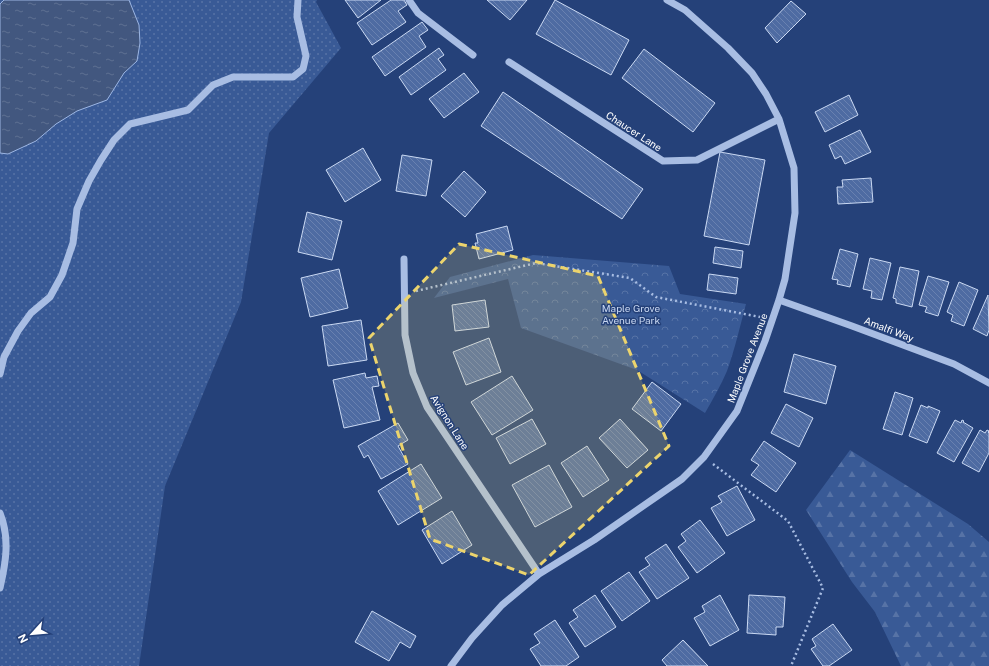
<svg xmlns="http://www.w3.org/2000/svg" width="989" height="666" viewBox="0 0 989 666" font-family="'Public Sans',sans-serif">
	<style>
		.grass { fill: url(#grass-dots) }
		.forest { fill: url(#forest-firs) }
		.park { fill: url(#park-crowns) }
		.water { fill: url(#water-ripples); stroke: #9cb6e4 }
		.building { fill: url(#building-back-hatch); stroke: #cad9f3 }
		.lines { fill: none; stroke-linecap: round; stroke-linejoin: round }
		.path { stroke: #a8bde3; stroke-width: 2.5; stroke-dasharray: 2 3; stroke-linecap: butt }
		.minor { stroke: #a8bde3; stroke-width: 7 }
		.marked { fill: #ecd46d; fill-opacity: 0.2; stroke: #ecd46d; stroke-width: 3; stroke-dasharray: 8 5; stroke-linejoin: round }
		.labels { text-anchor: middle; stroke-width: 3; stroke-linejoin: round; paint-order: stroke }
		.street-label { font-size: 10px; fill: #fff; stroke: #254179 }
		.park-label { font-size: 10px; fill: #cad9f3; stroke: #254179 }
	</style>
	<defs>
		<pattern id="grass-dots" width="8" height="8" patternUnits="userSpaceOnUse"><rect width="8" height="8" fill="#395a96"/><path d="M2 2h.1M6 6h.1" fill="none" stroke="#5773a6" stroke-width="1.8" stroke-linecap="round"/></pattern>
		<pattern id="forest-firs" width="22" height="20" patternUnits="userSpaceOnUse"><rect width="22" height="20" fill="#395a96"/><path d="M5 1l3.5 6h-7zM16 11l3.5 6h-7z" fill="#5773a6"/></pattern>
		<pattern id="park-crowns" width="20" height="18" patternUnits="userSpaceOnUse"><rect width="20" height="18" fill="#395a96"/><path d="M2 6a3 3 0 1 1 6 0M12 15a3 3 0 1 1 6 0" fill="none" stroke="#5773a6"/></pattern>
		<pattern id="water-ripples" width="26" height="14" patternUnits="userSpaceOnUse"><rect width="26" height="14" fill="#42577f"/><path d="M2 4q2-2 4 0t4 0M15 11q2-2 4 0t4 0" fill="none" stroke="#5e7092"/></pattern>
		<pattern id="building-back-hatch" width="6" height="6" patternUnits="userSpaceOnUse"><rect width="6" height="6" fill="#4e6ba2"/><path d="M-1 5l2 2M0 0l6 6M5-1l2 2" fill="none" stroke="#6981b0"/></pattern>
	</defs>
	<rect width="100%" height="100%" fill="#254179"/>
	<path class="grass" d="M0 0H317L316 2 341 48 269 133 241 302 165 486 139 666H0Z"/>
	<path class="forest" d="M850 450 968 524 989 542V666H901L875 612 852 582 806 510Z"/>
	<path class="park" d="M533 255 669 266 680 294 746 304C740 326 735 349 727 371 721 385 713 399 705 413L637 370 521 328 508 279 434 298 450 277Z"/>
	<path class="water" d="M4 0H129L139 25 140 43 137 61 124 73 107 100 77 111 56 124 36 141 8 154 0 153V4Z"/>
	<path class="building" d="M345 0H381L358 18Z
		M391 0H404L407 5 398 11 406 22 372 45 357 23Z
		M487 0H527L510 20Z
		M555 0 629 40 611 75 536 34Z
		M791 1 806 14 777 43 765 28Z
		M422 22 428 30 419 36 426 47 385 76 372 57Z
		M439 48 444 55 438 59 446 70 411 95 399 77Z
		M644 49 715 103 693 132 622 78Z
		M464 73 479 92 444 118 429 99Z
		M503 92 643 189 622 219 481 126Z
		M849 95 858 115 825 132 815 112Z
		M860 130 871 152 845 164 841 156 835 159 829 145Z
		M363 148 381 180 345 202 326 170Z
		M720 152 765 160 749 245 704 236Z
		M402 155 432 160 426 196 396 191Z
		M464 171 486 192 465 217 441 196Z
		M871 178 873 202 838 204 837 187H843L842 180Z
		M307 212 342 221 332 260 298 252Z
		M507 226 513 250 479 259 475 243H478L476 234Z
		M715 247 743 251 741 268 713 263Z
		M840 249 858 254 850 287 837 284 838 280 832 279Z
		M870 258 891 263 882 300 871 298 872 291 863 289Z
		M900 267 919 271 912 307 896 303V299L893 298Z
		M339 269 348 308 310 317 301 278Z
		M709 274 738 278 736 294 707 290Z
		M928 276 949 282 938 316 925 312 927 307 919 305Z
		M959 282 978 290 964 326 951 321 953 315 947 312Z
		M988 295 989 330 987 336 973 329Z
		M485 300 489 327 455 331 452 305Z
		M361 320 367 360 328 366 322 326Z
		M489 338 501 372 466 385 453 352Z
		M794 354 836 366 826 404 784 392Z
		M365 373 366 378 377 376 379 386 372 387 380 420 344 428 333 380Z
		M512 376 533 410 492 435 471 402Z
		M652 382 681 404 661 431 632 409Z
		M895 392 913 398 902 435 883 429Z
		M786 404 813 418 799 447 771 433Z
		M921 405 928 408V406L940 411 927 443 909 436Z
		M532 419 546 444 510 464 496 438Z
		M620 419 648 450 627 468 599 438Z
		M955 420 961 423 962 420 964 421 963 422 973 428 954 462 937 453Z
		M398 423 408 440 398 446 408 464 381 479 368 455 364 458 358 446Z
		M980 430 985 433 987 430 989 431 988 432 989 433V453L979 472 962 463Z
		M764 441 796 463 776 492 751 475 759 465 751 460Z
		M587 446 609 480 583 497 561 463Z
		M421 464 442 498 398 525 378 491Z
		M549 465 572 507 535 527 512 485Z
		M737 486 755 520 727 536 711 508 722 502 718 496Z
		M452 511 472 545 442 564 422 530Z
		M700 520 725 553 697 573 678 547 686 541 681 534Z
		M666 544 689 578 657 599 639 572 650 565 645 558Z
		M629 572 650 601 622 621 601 591Z
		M595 595 616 627 585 647 569 623 578 617 573 610Z
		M720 595 739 630 710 646 694 618 705 612 702 606Z
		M749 595 785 597 783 627H776V635L747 633Z
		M372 611 416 636 410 648 400 642 389 661 355 642Z
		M555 620 579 657 566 666H541L530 649 540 643 534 634Z
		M833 624 852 650 829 666H823L811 649 816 646 812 639Z
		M683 640 708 666H667L662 660Z"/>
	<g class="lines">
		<path class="path" d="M416 291 536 263 630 278 656 297 760 317
			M713 464 788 521 823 588 791 666"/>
		<path class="minor" d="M409 0 418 13 473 55
			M509 62 663 161 697 160 779 119
			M404 259 405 335 413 373 427 407 539 574
			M779 300 852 326 954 364 989 383
			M0 374 4 357 18 331 31 313 50 297 62 275 73 243 77 209 89 181 101 160 114 140 130 124 188 110 213 85 233 77H293L303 69 306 56 297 17 298 0
			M0 513C10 538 6 562 0 588
			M451 666 472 638 502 605 539 574 594 540 682 479 704 457 737 411 765 341 779 300 785 279 795 213 794 168 779 119 766 94 752 73 728 48 685 10 667 0"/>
	</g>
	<path class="marked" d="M459 244 598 276 669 446 529 575 430 539 369 338Z"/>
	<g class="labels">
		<g class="street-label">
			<text transform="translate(634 131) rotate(33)" y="4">Chaucer Lane</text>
			<text transform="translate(889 329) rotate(21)" y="4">Amalfi Way</text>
			<text transform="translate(747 358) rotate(-69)" y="4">Maple Grove Avenue</text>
			<text transform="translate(450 422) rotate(58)" y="4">Avignon Lane</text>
		</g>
		<g class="park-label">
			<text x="631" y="312">Maple Grove<tspan x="631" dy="12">Avenue Park</tspan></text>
		</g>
	</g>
	<g transform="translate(32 634) rotate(243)" stroke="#254179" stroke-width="3" paint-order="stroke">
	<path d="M0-3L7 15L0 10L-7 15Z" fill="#ffffff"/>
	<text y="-6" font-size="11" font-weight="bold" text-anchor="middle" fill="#ffffff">N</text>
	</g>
</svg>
